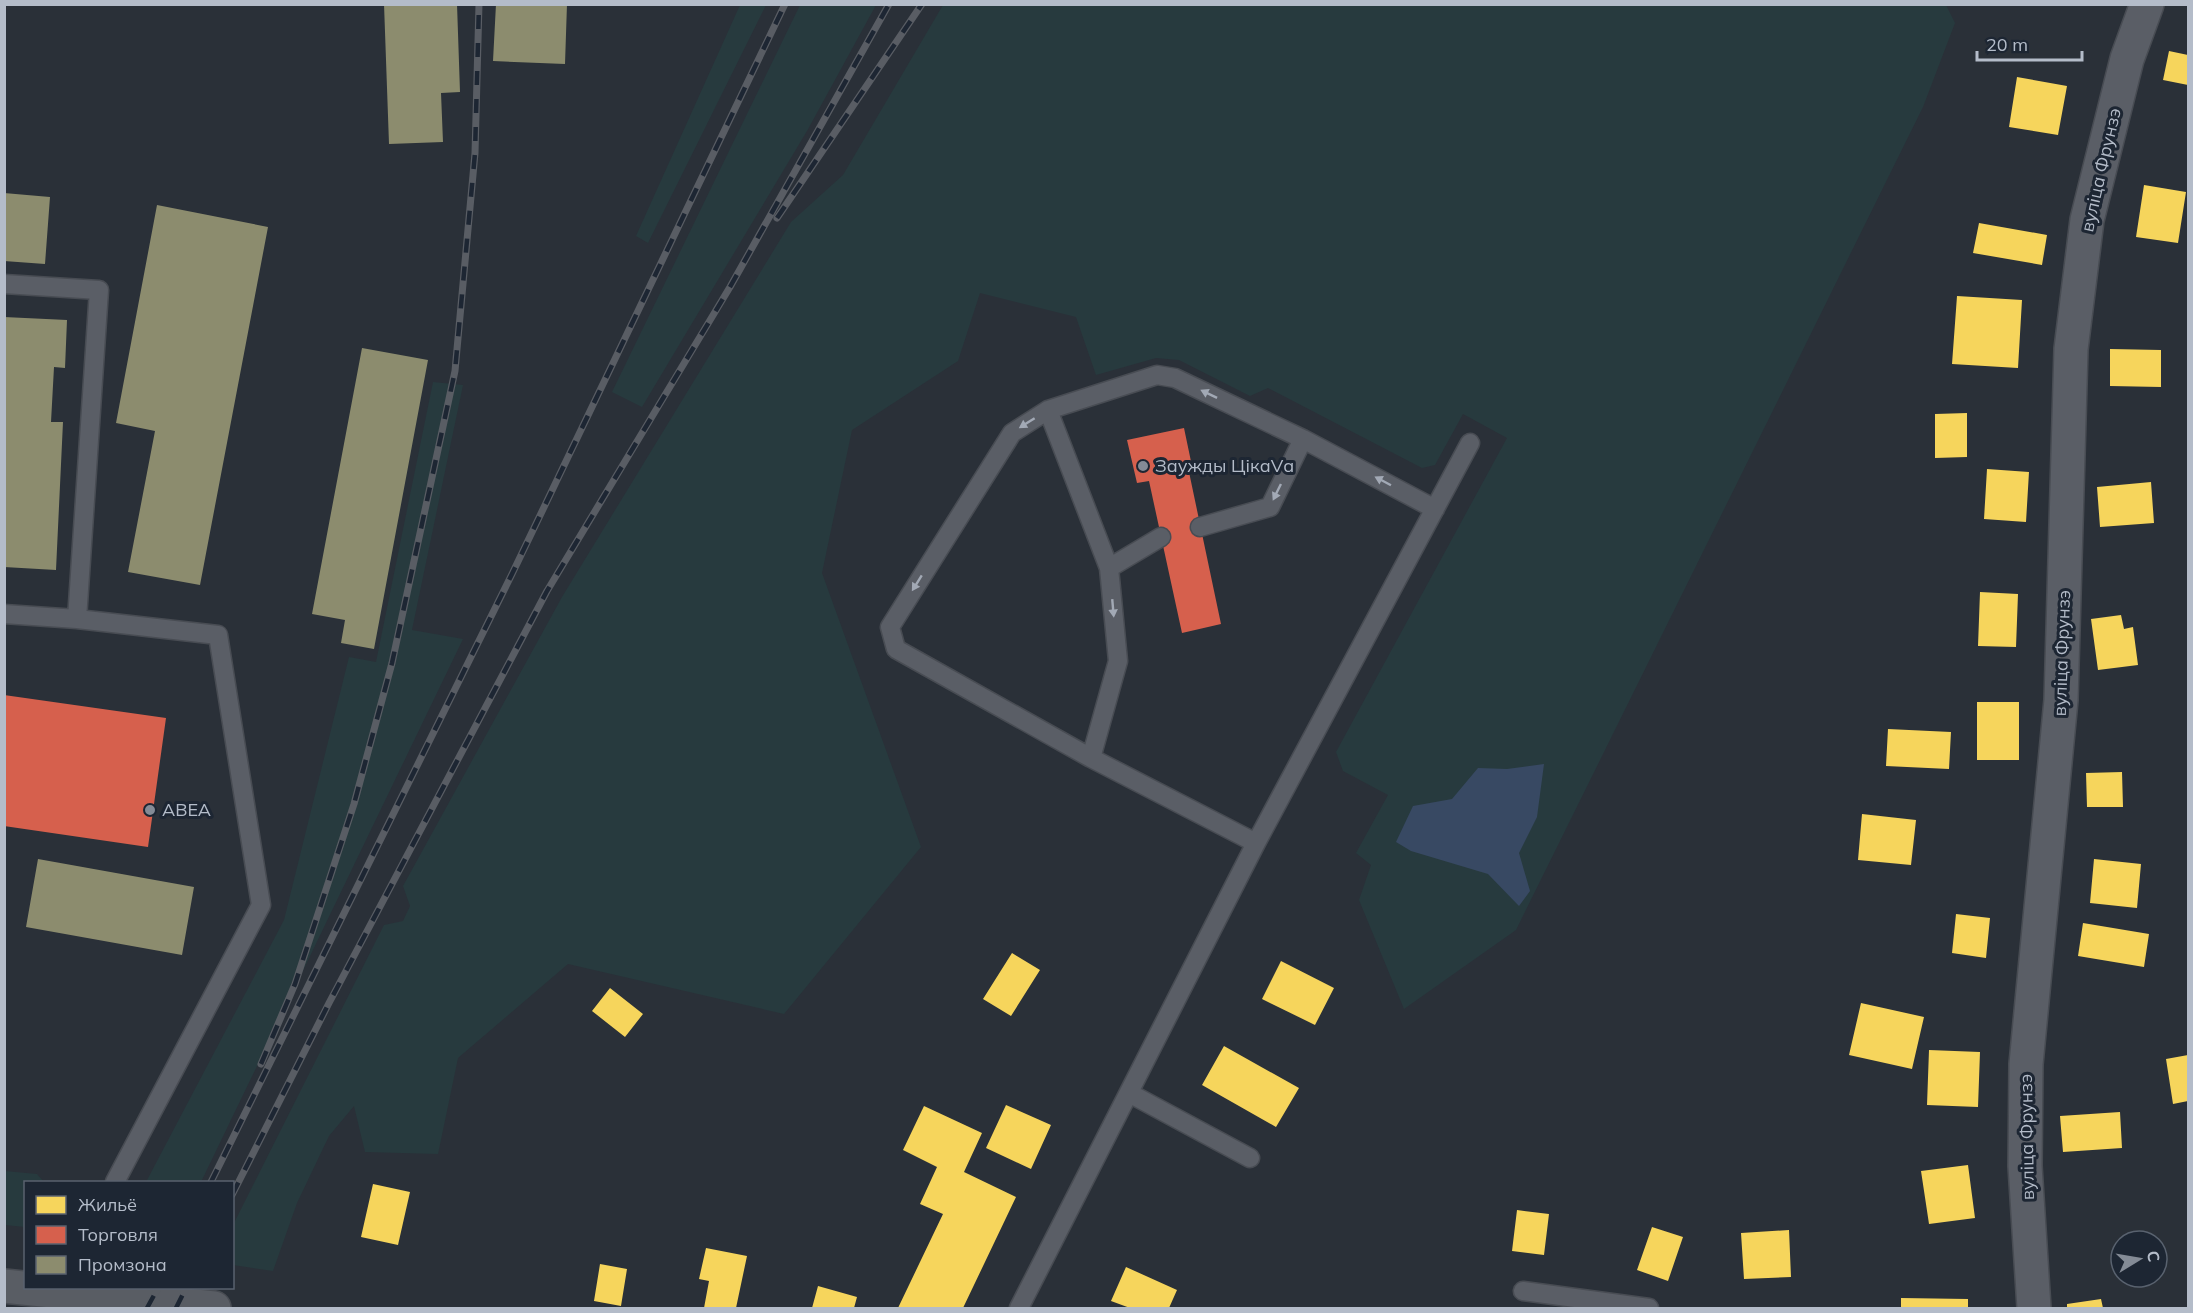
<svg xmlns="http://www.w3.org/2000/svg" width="2193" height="1313" viewBox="0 0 2193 1313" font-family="Mulish,sans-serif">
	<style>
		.green { fill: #273a3e }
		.water { fill: #384963 }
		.homes { fill: #f6d55c }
		.shops { fill: #d6604d }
		.industry { fill: #8c8c6e }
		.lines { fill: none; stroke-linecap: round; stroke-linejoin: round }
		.service-casing { stroke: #484c53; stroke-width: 21 }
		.minor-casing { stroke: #484c53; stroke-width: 36 }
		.secondary-casing { stroke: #484c53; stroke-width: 36 }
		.service { stroke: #5a5e66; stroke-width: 18 }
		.minor { stroke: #5a5e66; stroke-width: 33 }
		.secondary { stroke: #595d64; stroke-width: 33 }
		.rail-casing { stroke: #595d64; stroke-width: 7 }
		.rail { stroke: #1d2633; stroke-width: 4.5; stroke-dasharray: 14; stroke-linecap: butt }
		.oneway { fill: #a2a9b5 }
		.poi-dot { fill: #848b96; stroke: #1d2633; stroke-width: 2 }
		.labels { text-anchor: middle; stroke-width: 6; stroke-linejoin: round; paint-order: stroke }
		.street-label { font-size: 18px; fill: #b4bcc9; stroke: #1d2633 }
		.poi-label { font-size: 18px; fill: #b4bcc9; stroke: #1d2633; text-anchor: start }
	</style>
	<rect width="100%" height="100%" fill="#2a3038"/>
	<path class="green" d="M740 5H766L648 243 636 236Z
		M800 5H876L807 131 642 407 612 392Z
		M943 5H1946L1955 23 1923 107 1516 930 1404 1009 1359 900 1371 865 1356 853 1388 795 1343 771 1336 752 1507 438 1463 414 1435 465 1422 468 1268 388 1250 396 1179 360 1156 358 1096 375 1076 317 980 293 958 361 852 430 822 573 921 847 784 1014 568 964 458 1058 438 1154 365 1152 354 1106 329 1136 297 1203 273 1271 233 1265 232 1227 384 925 403 921 410 906 403 886 562 597 791 222 843 175Z
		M433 382 463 385 412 630 463 639 201 1182H146L284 920 349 657 376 662Z
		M5 1171 37 1174 44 1182H26L25 1227 5 1225Z"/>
	<path class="water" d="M1544 764 1537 817 1519 853 1530 891 1519 906 1488 874 1411 851 1396 842 1413 806 1452 799 1478 768 1507 769Z"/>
	<path class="homes" d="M2169 51 2188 55V85L2163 80Z
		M2017 77 2067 86 2058 135 2009 127Z
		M2144 185 2186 192 2178 243 2136 237Z
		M1979 223 2047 235 2042 265 1973 253Z
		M1957 296 2022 300 2018 368 1952 364Z
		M2110 349 2161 350V387L2110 386Z
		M1967 413V457L1935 458V414Z
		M1987 469 2029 472 2026 522 1984 519Z
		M2151 482 2154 523 2100 527 2097 487Z
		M1980 592 2018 594 2016 647 1978 646Z
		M2121 615 2124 629 2133 627 2138 665 2098 670 2091 619Z
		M1977 702H2019V760H1977Z
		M1888 729 1951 732 1949 769 1886 766Z
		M2122 772 2123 807H2087L2086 773Z
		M1862 814 1916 820 1911 865 1858 860Z
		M2094 859 2141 864 2137 908 2090 903Z
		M1956 914 1990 918 1986 958 1952 953Z
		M2083 923 2149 934 2144 967 2078 956Z
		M1012 953 1040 970 1011 1016 983 999Z
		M1281 961 1334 988 1315 1025 1262 999Z
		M610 988 643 1014 625 1037 592 1011Z
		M1861 1003 1924 1017 1912 1069 1849 1055Z
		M1224 1046 1299 1088 1276 1127 1202 1085Z
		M1929 1050 1980 1052 1978 1107 1927 1105Z
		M2188 1055V1101L2173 1104 2166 1059Z
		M1006 1105 1051 1125 1031 1169 986 1148Z
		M924 1106 982 1133 964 1172 1016 1197 963 1308H898L943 1214 920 1204 937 1167 903 1150Z
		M2120 1112 2122 1148 2063 1152 2060 1116Z
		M1968 1165 1975 1218 1929 1224 1921 1171Z
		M373 1184 410 1192 398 1245 361 1237Z
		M1517 1210 1549 1214 1544 1255 1512 1251Z
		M1652 1227 1683 1237 1668 1281 1637 1270Z
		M1789 1230 1791 1277 1744 1279 1741 1233Z
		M706 1248 747 1256 736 1308H704L709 1281 699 1279Z
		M600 1264 627 1269 621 1306 594 1301Z
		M1126 1267 1177 1290 1169 1308H1130L1111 1301Z
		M818 1286 857 1297 854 1308H812Z
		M1901 1298 1968 1299V1308H1901Z
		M2101 1299 2103 1308H2067V1304Z"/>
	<path class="shops" d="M1184 428 1193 471 1189 472 1221 624 1182 633 1149 481 1137 483 1127 440Z
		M4 695 166 718 148 847 4 826Z"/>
	<path class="industry" d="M384 4H457L460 92 441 93 443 142 389 144Z
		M496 4H567L565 64 493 61Z
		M4 193 50 197 45 264 4 261Z
		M157 205 268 227 200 585 128 572 155 431 116 423Z
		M4 317 67 320 65 368 54 367 51 422H63L56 570 4 567Z
		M362 348 428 360 374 649 341 643 345 620 312 614Z
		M38 859 194 887 182 955 26 927Z"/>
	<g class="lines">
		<g class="service-casing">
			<path id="service" d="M4 284 99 290 77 619
				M1048 410 1109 568
				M1200 527 1270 507 1303 439
				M4 614 77 619 218 635 261 905 115 1182
				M1091 758 1118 661 1109 568 1161 537
				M1256 843 1091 758 896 649 890 627 1012 433 1048 410 1157 375 1175 378 1303 439 1435 509
				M1129 1093 1250 1158
				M1523 1291 1649 1308
				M1019 1308 1256 843 1470 443"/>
		</g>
		<g class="minor-casing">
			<path id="minor" d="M2034 1308 2025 1166 2026 1064 2061 700 2071 349 2087 220 2127 59 2147 4"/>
		</g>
		<g class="secondary-casing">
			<path id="secondary" d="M4 1286 214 1308"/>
		</g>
		<use href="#service" class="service"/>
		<use href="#minor" class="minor"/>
		<use href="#secondary" class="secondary"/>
		<g class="rail-casing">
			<path id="rail" d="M777 218 922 4
				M261 1064 295 984 354 804 392 663 455 371 475 153 479 4
				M211 1182 512 574 785 4
				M232 1195 329 1003 547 591 730 287 889 4
				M147 1308 158 1288
				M176 1308 186 1288"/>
		</g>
		<use href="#rail" class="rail"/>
	</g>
	<defs><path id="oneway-solid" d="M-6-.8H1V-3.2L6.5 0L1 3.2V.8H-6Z" transform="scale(1.5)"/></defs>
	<g class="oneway">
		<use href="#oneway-solid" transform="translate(1209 394) rotate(-154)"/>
		<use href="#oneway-solid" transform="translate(1027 423) rotate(148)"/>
		<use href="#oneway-solid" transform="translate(1383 481) rotate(-152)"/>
		<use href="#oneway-solid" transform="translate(1277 492) rotate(116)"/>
		<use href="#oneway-solid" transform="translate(917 583) rotate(122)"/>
		<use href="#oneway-solid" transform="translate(1113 608) rotate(85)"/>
	</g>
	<g class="poi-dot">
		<circle cx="1143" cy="466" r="6"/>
		<circle cx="150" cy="810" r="6"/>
	</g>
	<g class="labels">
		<g class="street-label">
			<text transform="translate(2101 170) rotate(-77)" y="6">вуліца Фрунзэ</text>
			<text transform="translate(2062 653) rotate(-88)" y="6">вуліца Фрунзэ</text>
			<text transform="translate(2027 1137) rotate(-91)" y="6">вуліца Фрунзэ</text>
		</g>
		<g class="poi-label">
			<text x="1155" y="472">Заужды ЦікаVа</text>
			<text x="162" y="816">АВЕА</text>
		</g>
	</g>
	<rect width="2193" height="1313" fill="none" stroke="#b4bcc9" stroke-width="12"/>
	<rect x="24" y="1181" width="210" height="108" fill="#1d2633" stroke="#59626f" stroke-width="1.5"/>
	<rect x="36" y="1196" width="30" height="18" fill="#f6d55c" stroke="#59626f" stroke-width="1.5"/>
	<text x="78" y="1211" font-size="18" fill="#b4bcc9">Жильё</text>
	<rect x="36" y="1226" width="30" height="18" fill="#d6604d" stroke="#59626f" stroke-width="1.5"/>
	<text x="78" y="1241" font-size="18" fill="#b4bcc9">Торговля</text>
	<rect x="36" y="1256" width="30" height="18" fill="#8c8c6e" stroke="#59626f" stroke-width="1.5"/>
	<text x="78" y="1271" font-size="18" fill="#b4bcc9">Промзона</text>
	<g transform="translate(2139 1259) rotate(79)"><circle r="28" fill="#1d2633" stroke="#59626f" stroke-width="1.5"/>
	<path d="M0-4.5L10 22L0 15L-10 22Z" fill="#848b96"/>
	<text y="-9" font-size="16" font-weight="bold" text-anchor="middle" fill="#b4bcc9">С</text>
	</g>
	<path d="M1977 51v9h105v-9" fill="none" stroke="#b4bcc9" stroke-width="3"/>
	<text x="1986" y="51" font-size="18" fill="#b4bcc9" stroke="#1d2633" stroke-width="4.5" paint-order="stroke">20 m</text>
</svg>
